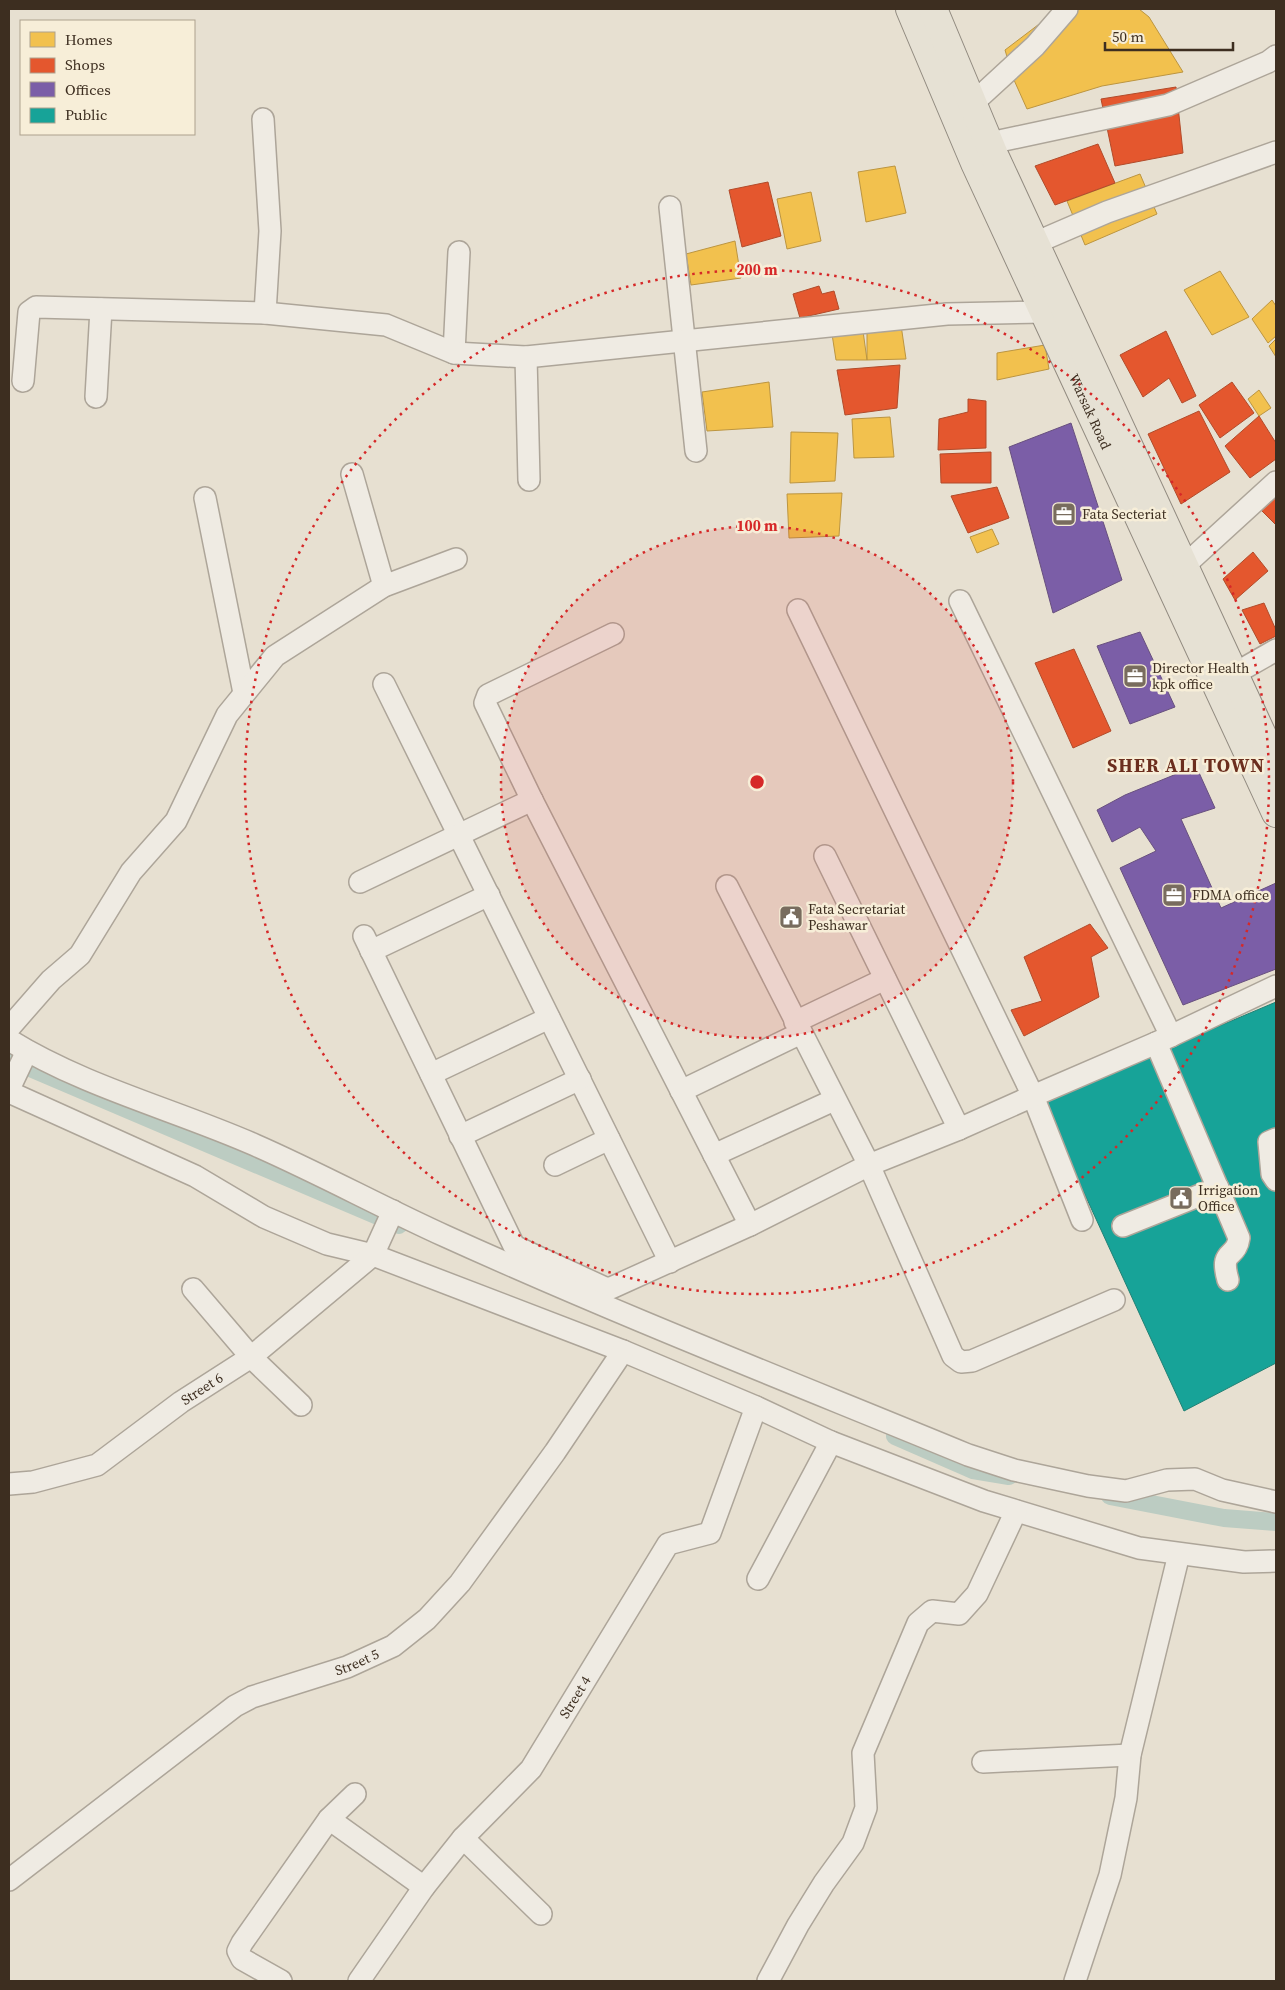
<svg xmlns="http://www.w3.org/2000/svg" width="1285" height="1990" viewBox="0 0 1285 1990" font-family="'Source Serif 4',serif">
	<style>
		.homes { fill: #f2c14e; stroke: #bc9540 }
		.shops { fill: #e4572e; stroke: #b24b2a }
		.offices { fill: #7b5ea7; stroke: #68507e }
		.public { fill: #17a398; stroke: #228074 }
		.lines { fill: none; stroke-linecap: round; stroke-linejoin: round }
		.canal { stroke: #bcccc2; stroke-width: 18 }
		.minor-casing { stroke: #ada599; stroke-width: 24 }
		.major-casing { stroke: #928b80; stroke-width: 30 }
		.minor { stroke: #efebe3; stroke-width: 21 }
		.major { stroke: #e6e1d4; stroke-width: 28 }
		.ring { fill: none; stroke: #d62828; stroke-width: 2.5; stroke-dasharray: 2.5 5 }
		.labels { text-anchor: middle; stroke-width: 5; stroke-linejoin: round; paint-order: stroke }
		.street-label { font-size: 14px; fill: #3d2e20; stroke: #f7eed8 }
		.poi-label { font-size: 14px; fill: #3d2e20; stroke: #f7eed8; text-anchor: start }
		.district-label { font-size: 19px; font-weight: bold; letter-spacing: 1px; fill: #6b2e1e; stroke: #f7eed8 }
		.centre { fill: #d62828; stroke: #f7eed8; stroke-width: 2.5 }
		.ring-label { font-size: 15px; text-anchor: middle; font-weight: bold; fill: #d62828; stroke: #f7eed8; stroke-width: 5; stroke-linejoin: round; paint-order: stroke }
	</style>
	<rect width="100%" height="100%" fill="#e7e0d1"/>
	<path class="homes" d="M1059 9H1139L1149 17 1183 72 1102 86 1027 109 1014 80 1005 50Z
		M895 166 906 213 866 222 858 172Z
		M1140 174 1157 214 1085 245 1067 201Z
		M811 192 821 241 787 249 777 199Z
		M735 241 741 278 691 285 686 254Z
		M1220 271 1249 317 1212 335 1184 290Z
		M1272 300 1276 306V336L1268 343 1252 319Z
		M901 325 906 359 867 360V327Z
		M863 331 867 360H836L832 334Z
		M1276 339V357L1269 346Z
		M1045 345 1049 369 997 380V353Z
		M769 382 773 427 707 431 702 392Z
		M1259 390 1271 408 1259 416 1248 399Z
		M890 417 894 457 854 458 852 419Z
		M791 432 838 433 835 481 790 483Z
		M842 493 839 536 789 538 787 494Z
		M992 529 999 544 977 553 970 537Z
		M1276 1086V1121L1274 1122 1258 1094Z"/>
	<path class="shops" d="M1176 87 1183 153 1115 166 1101 99Z
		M1098 144 1115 183 1055 205 1035 166Z
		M768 182 781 236 742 247 729 190Z
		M819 286 822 294 834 291 839 309 800 318 793 294Z
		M1166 331 1196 396 1182 403 1169 378 1143 397 1120 355Z
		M900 365 897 408 845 415 837 370Z
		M1232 382 1254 413 1220 438 1199 405Z
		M968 399 986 401V448L938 450 939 419 968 412Z
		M1199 411 1230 472 1181 504 1148 434Z
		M1259 416 1276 443V459L1250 478 1225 446Z
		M991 452V483H941L940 454Z
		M997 487 1009 518 968 533 951 496Z
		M1276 496V525L1261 510Z
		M1253 552 1268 571 1235 600 1223 579Z
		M1264 603 1276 630V636L1260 644 1242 610Z
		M1074 649 1111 731 1073 748 1035 663Z
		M1090 924 1108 948 1091 957 1099 997 1024 1036 1011 1010 1042 1001 1024 957Z
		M1276 1038V1074L1223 1096 1213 1066Z"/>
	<path class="offices" d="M1071 423 1122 580 1053 613 1009 447Z
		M1140 632 1175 707 1130 724 1097 646Z
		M1196 766 1215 808 1181 819 1221 908 1276 883V969L1183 1005 1120 868 1156 851 1140 827 1112 842 1097 810 1125 795Z"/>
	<path class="public" d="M1276 1002V1363L1184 1411 1042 1101Z"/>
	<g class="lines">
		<path class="canal" d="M9 1059 399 1225
			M895 1436 973 1470 1009 1476
			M1110 1496 1224 1518 1276 1522"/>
		<g class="minor-casing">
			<g id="minor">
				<path d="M973 103 1035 46 1067 9"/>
				<path d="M263 119 270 231 265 313"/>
				<path d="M990 143 1168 105 1268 62 1276 56"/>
				<path d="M670 207 696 451"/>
				<path d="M1035 243 1107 212 1276 152"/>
				<path d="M454 353 459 252"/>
				<path d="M526 357 529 480"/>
				<path d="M23 381 29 312 36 307 265 313 386 325 454 353 526 357 947 314 1044 312"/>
				<path d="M96 397 101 309"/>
				<path d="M352 474 384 586"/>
				<path d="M205 498 244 693"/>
				<path d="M1184 566 1276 482"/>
				<path d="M960 601 1171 1036"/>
				<path d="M798 610 1033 1096 1082 1220"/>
				<path d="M613 634 488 695 485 703 532 800 750 1225"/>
				<path d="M1234 674 1276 650"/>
				<path d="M384 684 670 1262"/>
				<path d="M825 856 959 1129"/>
				<path d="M360 882 532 800"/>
				<path d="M727 886 869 1165 953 1356 961 1362 972 1361 1114 1300"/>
				<path d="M364 936 514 1246 605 1288H611L750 1225 869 1165 959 1129 1033 1096 1156 1043 1276 986"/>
				<path d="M371 951 489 895"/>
				<path d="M795 1022 885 979"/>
				<path d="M9 1028 51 980 80 955 131 872 176 821 227 715 275 656 384 586 456 559"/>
				<path d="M9 1040C85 1087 173 1109 255 1145 319 1173 381 1207 445 1236 617 1314 793 1383 968 1455L1014 1470 1088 1486 1126 1491 1167 1480 1195 1479 1222 1490 1276 1502"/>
				<path d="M1156 1043 1239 1238C1236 1260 1219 1248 1228 1280"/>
				<path d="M431 1074 549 1018"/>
				<path d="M9 1089 27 1051"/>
				<path d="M681 1091 801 1033"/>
				<path d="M9 1092 195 1176 264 1217 327 1244 373 1255 623 1351 756 1407 831 1442 984 1501 1139 1548 1244 1562 1276 1561"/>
				<path d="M460 1136 580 1079"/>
				<path d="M1276 1139 1269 1142 1272 1174 1276 1180"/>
				<path d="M714 1155 834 1100"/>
				<path d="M555 1165 609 1139"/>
				<path d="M1123 1226 1218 1188"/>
				<path d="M193 1289 251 1357 301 1405"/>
				<path id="s1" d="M9 1484 33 1482 97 1465 181 1402 251 1357 373 1255 393 1211"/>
				<path d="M758 1579 831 1442"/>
				<path d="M983 1762 1130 1755"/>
				<path d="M329 1819 424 1887"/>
				<path d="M463 1838 541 1914"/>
				<path id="s2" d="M9 1880 235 1706 252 1697 347 1667 393 1646 427 1619 460 1583 555 1452 623 1351"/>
				<path d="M281 1981 242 1959 238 1951 242 1943 329 1819 355 1794"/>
				<path id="s3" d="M359 1981 424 1887 463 1838 531 1769 668 1544 710 1533 756 1407"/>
				<path d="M768 1981 798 1925 824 1883 853 1843 866 1808 863 1753 918 1623 932 1611 959 1614 977 1594 1016 1511"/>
				<path d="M1075 1981 1110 1875 1126 1798 1130 1755 1179 1554"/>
			</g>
		</g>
		<g class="major-casing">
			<g id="major">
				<path id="s4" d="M910 9 975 163 1276 813"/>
				<path d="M933 9 994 155 1276 765"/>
			</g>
		</g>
		<use href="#minor" class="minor"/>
		<use href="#major" class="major"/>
	</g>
	<circle cx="757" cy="782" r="256" fill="#d62828" fill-opacity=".12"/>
	<g class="ring">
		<circle cx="757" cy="782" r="256"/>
		<circle cx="757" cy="782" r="512"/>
	</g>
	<defs>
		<g id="office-square" transform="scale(1.25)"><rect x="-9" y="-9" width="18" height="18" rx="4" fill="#786c5e" stroke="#f7eed8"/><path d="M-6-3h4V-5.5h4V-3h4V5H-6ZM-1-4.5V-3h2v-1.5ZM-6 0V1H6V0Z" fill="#fff"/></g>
		<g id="civic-square" transform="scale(1.25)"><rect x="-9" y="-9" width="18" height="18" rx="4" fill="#786c5e" stroke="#f7eed8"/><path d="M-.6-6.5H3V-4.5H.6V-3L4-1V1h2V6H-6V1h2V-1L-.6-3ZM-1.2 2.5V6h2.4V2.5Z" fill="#fff"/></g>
	</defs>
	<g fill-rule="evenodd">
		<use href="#office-square" x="1064" y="514"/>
		<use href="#office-square" x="1135" y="676"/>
		<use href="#office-square" x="1174" y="895"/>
		<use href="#civic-square" x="791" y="917"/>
		<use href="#civic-square" x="1181" y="1198"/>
	</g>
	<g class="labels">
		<g class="street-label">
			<text dy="5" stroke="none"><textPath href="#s4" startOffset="441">Warsak Road</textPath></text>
			<text dy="5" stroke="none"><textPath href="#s1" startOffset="220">Street 6</textPath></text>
			<text dy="5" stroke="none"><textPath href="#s2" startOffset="415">Street 5</textPath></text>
			<text dy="5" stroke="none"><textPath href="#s3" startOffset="358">Street 4</textPath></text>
		</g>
		<g class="poi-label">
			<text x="1082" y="519">Fata Secteriat</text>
			<text x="1152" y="673">Director Health<tspan x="1152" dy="16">kpk office</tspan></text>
			<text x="1192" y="900">FDMA office</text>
			<text x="808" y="914">Fata Secretariat<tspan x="808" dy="16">Peshawar</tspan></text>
			<text x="1198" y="1195">Irrigation<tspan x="1198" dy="16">Office</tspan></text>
		</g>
		<g class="district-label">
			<text x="1186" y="772">SHER ALI TOWN</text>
		</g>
	</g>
	<circle cx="757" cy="782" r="8" class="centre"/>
	<g class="ring-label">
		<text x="757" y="275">200 m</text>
		<text x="757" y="531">100 m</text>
	</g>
	<rect width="1285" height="1990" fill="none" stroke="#3d2e20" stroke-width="20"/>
	<rect x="20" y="20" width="175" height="115" fill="#f7eed8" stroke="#ada18e"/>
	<rect x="30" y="32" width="25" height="15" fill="#f2c14e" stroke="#ada18e"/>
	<text x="65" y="45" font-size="15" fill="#3d2e20">Homes</text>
	<rect x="30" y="58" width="25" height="15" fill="#e4572e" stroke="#ada18e"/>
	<text x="65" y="70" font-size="15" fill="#3d2e20">Shops</text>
	<rect x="30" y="82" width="25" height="15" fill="#7b5ea7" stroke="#ada18e"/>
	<text x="65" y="95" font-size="15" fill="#3d2e20">Offices</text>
	<rect x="30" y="108" width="25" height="15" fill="#17a398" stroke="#ada18e"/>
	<text x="65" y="120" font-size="15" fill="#3d2e20">Public</text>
	<path d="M1105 42v8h128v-8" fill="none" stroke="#3d2e20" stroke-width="2.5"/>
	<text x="1112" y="42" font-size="15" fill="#3d2e20" stroke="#f7eed8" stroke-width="4" paint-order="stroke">50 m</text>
</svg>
